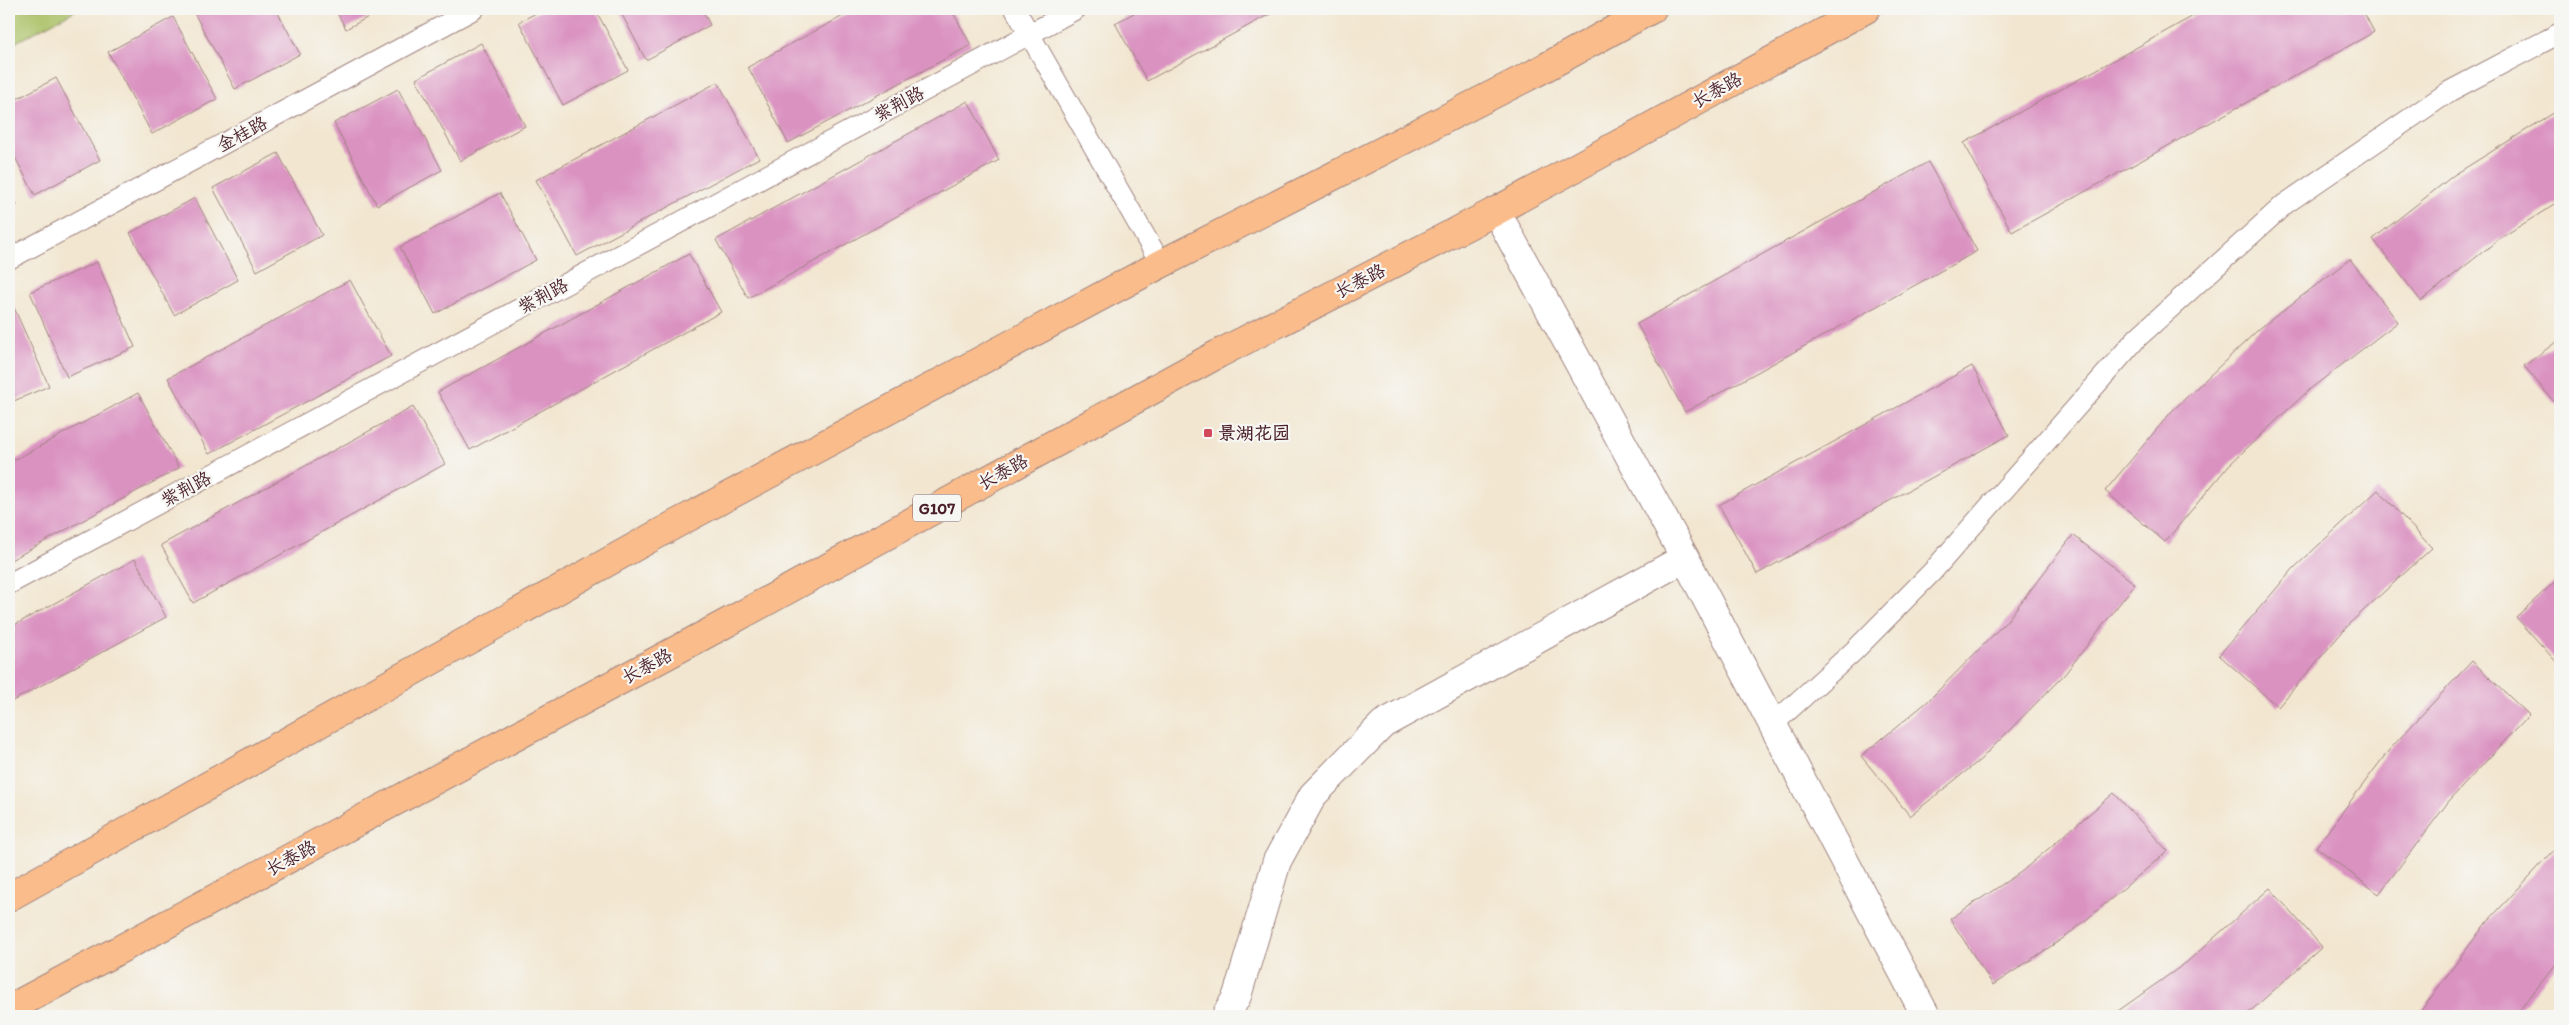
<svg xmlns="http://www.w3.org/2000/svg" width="2569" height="1025" viewBox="0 0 2569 1025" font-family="Itim,'LXGW WenKai TC',sans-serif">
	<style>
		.green { fill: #aac166; stroke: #7a7048 }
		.building { fill: #da92c1 }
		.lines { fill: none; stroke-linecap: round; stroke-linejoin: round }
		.lane-casing { stroke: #9e827e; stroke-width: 22 }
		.street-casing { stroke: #9e827e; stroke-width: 30 }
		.highway-casing { stroke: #9e827e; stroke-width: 30 }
		.lane { stroke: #fff; stroke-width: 20 }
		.street { stroke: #fff; stroke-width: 28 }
		.highway { stroke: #fabc8b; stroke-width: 28 }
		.poi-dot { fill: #d1495b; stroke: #f6f6f2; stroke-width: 2 }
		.labels { text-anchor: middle; stroke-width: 4.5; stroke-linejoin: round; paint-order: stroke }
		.shield { fill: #f6f6f2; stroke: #7e6067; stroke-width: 1 }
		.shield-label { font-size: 16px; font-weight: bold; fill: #4a1f2b }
		.street-label { font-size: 18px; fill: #4a1f2b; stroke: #f6f6f2 }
		.poi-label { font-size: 18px; font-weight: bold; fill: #4a1f2b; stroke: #f6f6f2; text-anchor: start }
	</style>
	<rect width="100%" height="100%" fill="#f6f6f2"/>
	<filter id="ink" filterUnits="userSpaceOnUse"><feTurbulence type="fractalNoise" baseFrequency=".02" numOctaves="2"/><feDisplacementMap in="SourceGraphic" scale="10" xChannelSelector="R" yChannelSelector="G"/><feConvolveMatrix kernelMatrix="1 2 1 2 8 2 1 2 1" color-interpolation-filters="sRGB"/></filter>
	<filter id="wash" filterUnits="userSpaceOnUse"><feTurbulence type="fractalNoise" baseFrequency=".0096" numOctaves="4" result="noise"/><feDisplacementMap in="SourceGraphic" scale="20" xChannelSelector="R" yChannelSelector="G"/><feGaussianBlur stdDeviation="1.12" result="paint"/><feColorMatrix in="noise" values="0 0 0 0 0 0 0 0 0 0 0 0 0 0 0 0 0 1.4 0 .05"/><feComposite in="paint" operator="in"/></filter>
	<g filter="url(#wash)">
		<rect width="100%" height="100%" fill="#f2e6d0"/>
		<path class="green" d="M9 9H78L9 46Z"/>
		<g id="blocks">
			<path class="building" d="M192 9H276L300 54 235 89Z
				M335 9H383L346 29Z
				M544 9H595L628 70 563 105 519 22Z
				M619 9H702L710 25 646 60Z
				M856 9H951L971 45 788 143 748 67Z
				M1142 9H1279L1147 81 1115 23Z
				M2206 9H2362L2374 32 2012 232 1964 143Z
				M173 17 217 99 152 134 108 52Z
				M481 43 525 126 460 161 416 79Z
				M56 78 100 160 35 195 9 146V103Z
				M718 82 759 158 577 256 536 180Z
				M398 89 442 170 377 205 334 123Z
				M968 101 999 160 748 298 716 240Z
				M2560 109V201L2499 239 2421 301 2373 239 2454 175Z
				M278 153 322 235 257 271 213 188Z
				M1928 162 1977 251 1685 412 1637 324Z
				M9 189 17 205 9 209Z
				M500 193 536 260 435 314 400 247Z
				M195 198 238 280 174 315 130 233Z
				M689 254 721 312 470 450 438 392Z
				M2350 259 2398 322 2310 389 2229 465 2165 542 2105 491 2172 411 2259 329Z
				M97 262 135 347 67 377 30 292Z
				M350 280 391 356 209 454 168 378Z
				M11 301 49 386 9 403V302Z
				M2560 339V409L2524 366Z
				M1972 366 2009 435 1757 574 1719 505Z
				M138 393 179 468 9 561V463Z
				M413 407 445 464 193 603 161 545Z
				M2378 490 2432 548 2350 623 2278 707 2219 655 2294 568Z
				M2073 535 2135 584 2064 675 1980 760 1910 816 1861 756 1927 702 2005 623Z
				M135 559 166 617 9 703V628Z
				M2560 577V666L2516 617Z
				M2472 661 2529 715 2449 801 2379 894 2316 847 2389 750Z
				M2114 793 2168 851 2068 935 1993 985 1950 919 2021 872Z
				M2560 844V959L2515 1016H2417L2486 923Z
				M2270 888 2322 947 2245 1016H2111L2187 962Z"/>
		</g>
	</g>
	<g filter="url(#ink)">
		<use href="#blocks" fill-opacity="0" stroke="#9e827e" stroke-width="1"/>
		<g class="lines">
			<g class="lane-casing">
				<path id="lane" d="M1015 9 1161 264
					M9 259 474 9
					M9 584 1076 9
					M1772 725 1854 651 1932 572 2137 338 2285 204 2450 91 2560 33"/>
			</g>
			<g class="street-casing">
				<path id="street" d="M1496 211 1685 558 1926 1016
					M1226 1016 1237 996 1277 861 1313 795 1383 724 1685 558"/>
			</g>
			<g class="highway-casing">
				<path id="highway" d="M9 897 674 525 1161 264 1535 73 1652 9
					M9 1009 723 625 1218 354 1496 211 1866 9"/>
			</g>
			<use href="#lane" class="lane"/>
			<use href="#street" class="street"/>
			<use href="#highway" class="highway"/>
		</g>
	</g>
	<rect class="poi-dot" x="1203" y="428" width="10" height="10" rx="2.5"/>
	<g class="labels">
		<rect class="shield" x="913" y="494.5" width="48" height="27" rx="4"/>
		<g class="shield-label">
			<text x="937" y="514">G107</text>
		</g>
		<g class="street-label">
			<text transform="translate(1717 90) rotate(-29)" y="6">长泰路</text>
			<text transform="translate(899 104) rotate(-28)" y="6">紫荆路</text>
			<text transform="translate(242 134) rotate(-28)" y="6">金桂路</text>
			<text transform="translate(1360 281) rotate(-27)" y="6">长泰路</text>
			<text transform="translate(543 296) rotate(-28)" y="6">紫荆路</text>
			<text transform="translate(1003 472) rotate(-29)" y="6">长泰路</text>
			<text transform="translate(186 489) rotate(-28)" y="6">紫荆路</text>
			<text transform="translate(647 666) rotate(-28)" y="6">长泰路</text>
			<text transform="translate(291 858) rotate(-28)" y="6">长泰路</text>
		</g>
		<g class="poi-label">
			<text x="1218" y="439">景湖花园</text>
		</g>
	</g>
	<rect width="2569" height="1025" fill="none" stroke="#f6f6f2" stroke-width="30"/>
</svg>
